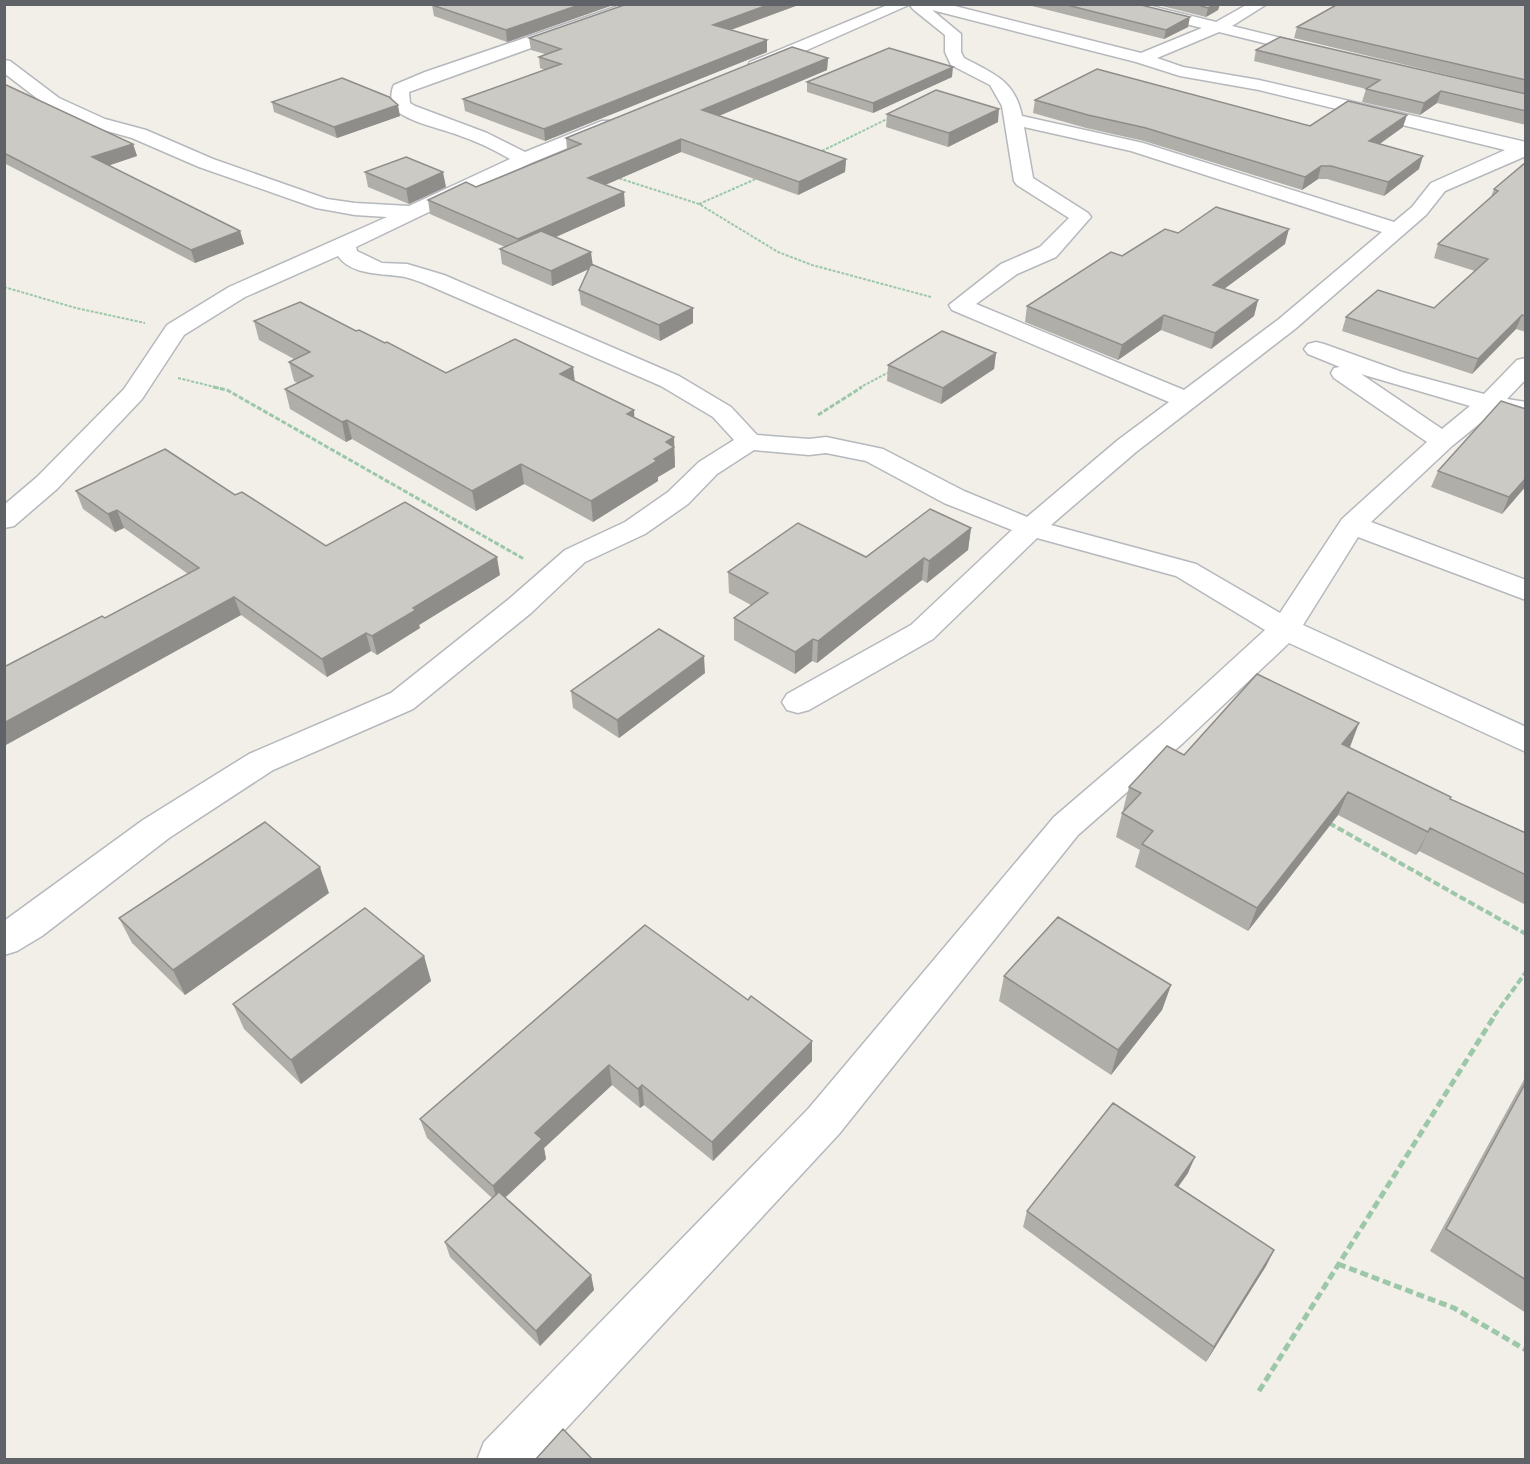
<svg xmlns="http://www.w3.org/2000/svg" width="1530" height="1464" viewBox="0 0 1530 1464" font-family="'Fira Sans Condensed',sans-serif">
	<style>
		.lines { fill: none; stroke-linecap: round; stroke-linejoin: round }
		.minor-casing { stroke: #b5b8bc; stroke-width: 3 }
		.path-far3 { stroke: #9cc7a9; stroke-width: 2; stroke-dasharray: 3 1.5; stroke-linecap: butt }
		.path-far2 { stroke: #9cc7a9; stroke-width: 3; stroke-dasharray: 5 2; stroke-linecap: butt }
		.path-far1 { stroke: #9cc7a9; stroke-width: 4; stroke-dasharray: 7 3; stroke-linecap: butt }
		.path { stroke: #9cc7a9; stroke-width: 5; stroke-dasharray: 8 4; stroke-linecap: butt }
		.minor { fill: #fff; fill-rule: evenodd }
		.wall { fill: #afaea9 }
		.shaded-wall { fill: #8f8d8a }
		.building { fill: #cccac5; stroke: #8f8d8a; stroke-width: 1.5 }
	</style>
	<rect width="100%" height="100%" fill="#f1efe8"/>
	<g class="lines">
		<g class="minor-casing">
			<path id="minor" d="M624 4H647L645 7 409 92 410 103 415 106 487 133 525 152 602 121H614L617 125 614 129 531 163 356 247 357 251 382 263 407 264 444 275 679 376 731 407 757 435 809 439 826 437 883 449 964 491 1027 517 1118 440 1169 402 952 310 949 305 1001 264 1040 247 1069 218 1017 185 1014 181 1002 106 990 85 951 65 945 52V35L914 10 911 7 913 4H947L1141 53 1202 28 1117 7 1115 4H1143L1216 22 1248 4H1267L1232 26 1322 48 1324 51 1322 54 1316 56 1219 32 1157 58 1183 67 1259 80 1526 142V156L1445 191 1426 215 1295 329 1136 452 1051 525 1196 564 1280 613 1342 519 1427 442 1334 378 1331 373 1334 368 1340 367 1308 354 1304 349 1308 344 1316 342 1324 344 1402 372 1484 394 1517 360 1526 358V379L1507 399 1526 402V417L1495 411 1452 446 1371 522 1526 580V600L1358 537 1303 625 1526 727V752L1289 643 1183 743 1078 835 839 1134 537 1460H477L484 1442 809 1108 1054 817 1159 727 1265 630 1176 576 1037 538 933 639 809 710 798 713 787 710 782 702 787 694 911 625 1012 530 944 503 866 461 826 453 809 455 754 450 717 474 688 504 645 534 585 562 531 613 413 709 273 770 169 838 42 936 17 951 4 955V921L143 820 249 754 391 693 509 599 565 550 625 522 668 492 699 462 734 440 713 417 661 386 428 285C421 282 413 279 405 277 383 273 352 276 338 256L245 297 184 335 142 399 57 489 14 526 4 528V505L37 477 124 389 167 325 229 287 387 217 355 215 316 208 199 167 132 138 93 127 47 106 4 73V60L10 61 59 98 105 119 146 130 213 159 327 199 355 203 409 206 510 159C493 149 476 141 458 135 443 129 404 121 394 108 390 102 391 90 394 85L425 72ZM932 10 1136 62 1180 76 1259 90 1505 150 1431 183 1412 207 1394 222 1143 143 1022 116C1015 80 992 73 964 58L961 52V34ZM1024 127 1131 151 1382 232 1279 319 1184 390 976 304 1017 274 1056 257 1091 217 1088 213 1033 178ZM1361 374 1470 406 1442 429Z
				M890 4H911L762 70 756 71 748 66 750 62Z"/>
		</g>
		<path class="path-far3" d="M818 153 889 118
			M615 177 699 204 778 252 812 265 931 297
			M699 204 758 178
			M4 287 76 308 145 323
			M178 378 219 388
			M859 388 891 371"/>
		<path class="path-far2" d="M213 387 227 390 524 559
			M818 415 862 387"/>
		<path class="path-far1" d="M1329 823 1526 934
			M1494 1016 1526 972"/>
		<path class="path" d="M1338 1264 1454 1308 1526 1350
			M1259 1391 1495 1015"/>
		<use href="#minor" class="minor"/>
	</g>
	<path class="wall" d="M435 4H616L507 42 434 16 432 5Z
		M627 4H801L731 30 767 52 545 141 465 111 463 99 545 70 540 68 539 57 545 54 531 50 529 38Z
		M1024 4H1137L1188 27 1164 39Z
		M1154 4H1220L1218 10 1206 17Z
		M1526 4V94L1294 38 1297 27Z
		M1256 50 1526 94V125L1437 103 1420 115 1362 102 1366 89 1254 61Z
		M828 58 827 70 719 116 846 159 845 172 798 195 681 152 605 185 625 206 556 237 592 265 693 323 660 341 581 305 579 290 589 269 552 286 502 264 500 249 505 247 430 214 428 200 476 187 567 149 566 138Z
		M952 77 873 113 807 92V82Z
		M4 84 133 144 137 156 108 165 240 231 244 244 195 263 4 163Z
		M1035 100 1310 126 1403 127 1380 144 1419 169 1384 196 1327 179H1318L1302 190 1144 141 1086 128 1033 113Z
		M272 102 400 116 337 138 274 112Z
		M887 114 998 122 948 147 886 127Z
		M1526 162V332L1516 329 1472 374 1342 331 1346 317 1434 308 1475 271 1434 258 1438 244 1491 197 1494 189Z
		M365 172 446 187 409 204 368 187Z
		M1178 233 1285 244 1224 289 1258 300 1254 316 1211 349 1161 330 1118 360 1025 322 1027 306Z
		M254 321 356 331 385 343 446 373 573 367 575 381 634 410V417L675 457V467L658 477V481L593 522 524 484 476 511 352 439 346 442 290 409 285 389 297 383 294 381 289 362 294 359 259 340Z
		M996 353 994 369 941 404 887 381 888 365Z
		M1526 409V486L1502 514 1431 487 1438 471Z
		M76 491 235 495 326 546 500 575 419 625 420 628 377 655 371 651 327 677 241 615 4 746 105 618 188 574 124 528 115 532 83 509Z
		M971 528 968 550 927 583 922 580 817 663 812 661 795 674 734 640V618L751 605 729 593 728 572 866 557Z
		M705 673 619 738 573 708 571 691Z
		M1349 747 1450 799 1526 833V905L1419 851 1416 855 1338 815 1248 931 1135 867 1140 850 1116 837 1122 813 1124 811 1123 810 1129 787 1184 755Z
		M329 893 185 995 132 943 119 918Z
		M424 956 431 981 301 1084 244 1029 233 1004Z
		M1004 976 1171 985 1162 1010 1111 1075 999 1001Z
		M748 1000 812 1041V1061L713 1161 644 1105 640 1108 612 1085 544 1148 546 1159 505 1198 591 1275 594 1290 540 1346 450 1257 445 1242 492 1198 427 1138 420 1119Z
		M1526 1076V1313L1430 1251Z
		M1188 1173 1178 1187 1274 1250 1266 1266 1206 1362 1023 1227 1027 1211Z"/>
	<path class="shaded-wall" d="M582 4H616L507 42 506 30Z
		M770 4H801L714 36 713 25Z
		M1214 4H1220L1218 10 1206 17 1208 8Z
		M1190 17 1188 27 1164 39 1166 30Z
		M767 40V52L545 141 544 129Z
		M828 58 827 70 702 123V110Z
		M953 67 952 77 873 113V103Z
		M1441 91 1437 103 1420 115 1424 103Z
		M398 105 400 116 337 138 334 127Z
		M999 109 998 122 948 147 949 133Z
		M1407 115 1403 127 1365 154 1369 141Z
		M681 139V152L589 192 588 178Z
		M133 144 137 156 96 170 92 157Z
		M1423 156 1419 169 1384 196 1388 182Z
		M846 159 845 172 798 195 799 182Z
		M1321 166 1318 179 1302 190 1305 177Z
		M443 172 446 187 409 204 406 189Z
		M624 192 625 206 520 253 518 239Z
		M1289 229 1285 244 1209 300 1213 285Z
		M240 231 244 244 195 263 191 250Z
		M591 252 593 267 552 286 551 271Z
		M1258 300 1254 316 1211 349 1215 333Z
		M693 308V323L660 341 659 325Z
		M1164 315 1161 330 1118 360 1122 345Z
		M1522 315 1516 329 1472 374 1478 359Z
		M996 353 994 369 941 404 943 388Z
		M573 367 575 387 560 374Z
		M634 410 635 430 627 414Z
		M347 420 352 439 346 442 342 422Z
		M674 437 675 467 658 477V481L593 522 591 501 654 459 666 442Z
		M521 464 524 484 476 511 472 491Z
		M1526 478V486L1502 514 1509 497Z
		M117 510 124 528 115 532 108 514Z
		M971 528 968 550 927 583 929 561Z
		M497 557 500 575 419 625 420 628 377 655 372 636 413 608Z
		M924 558 922 580 817 663 818 641Z
		M234 597 241 615 4 746V723Z
		M366 633 371 651 327 677 322 659Z
		M813 639 812 661 795 674V652Z
		M704 656 705 673 619 738 617 720Z
		M1359 723 1350 747 1333 767 1342 744Z
		M1348 792 1338 815 1248 931 1257 908Z
		M1430 828 1419 851 1416 855 1428 832Z
		M320 867 329 893 185 995 173 970Z
		M424 956 431 981 301 1084 291 1060Z
		M1171 985 1162 1010 1111 1075 1118 1050Z
		M812 1041V1061L713 1161 712 1142Z
		M609 1065 612 1085 544 1148 546 1159 498 1204 493 1186 535 1133Z
		M642 1085 644 1105 640 1108 638 1089Z
		M1195 1157 1188 1173 1168 1201 1175 1185Z
		M1274 1250 1266 1266 1206 1362 1214 1347Z
		M591 1275 594 1290 540 1346 536 1331Z"/>
	<path class="building" d="M435 4H582L506 30 432 5Z
		M627 4H770L713 25 767 40 544 129 463 99 561 64 539 57 561 49 529 38Z
		M1063 4H1137L1190 17 1166 30Z
		M1194 4H1214L1208 8Z
		M1338 4H1526V80L1297 27Z
		M1280 37 1526 94V111L1441 91 1424 103 1366 89 1380 80 1256 50Z
		M792 47 828 58 702 110 846 159 799 182 681 139 588 178 624 192 518 239 428 200 466 182 476 187 581 144 566 138Z
		M889 48 953 67 873 103 807 82Z
		M1097 69 1310 126 1348 101 1407 115 1369 141 1423 156 1388 182 1331 166H1321L1305 177 1146 128 1088 115 1035 100Z
		M342 78 389 97 398 105 334 127 272 102Z
		M4 84 133 144 92 157 240 231 191 250 4 153Z
		M936 90 999 109 949 133 887 114Z
		M406 157 443 172 406 189 365 172Z
		M1526 162V316L1522 315 1478 359 1346 317 1378 290 1434 308 1488 259 1438 244 1498 191 1494 189Z
		M1216 207 1289 229 1213 285 1258 300 1215 333 1164 315 1122 345 1027 306 1111 252 1122 256 1165 229 1178 233Z
		M541 231 591 252 551 271 500 249Z
		M591 264 693 308 659 325 579 290Z
		M300 302 356 331 359 330 385 343 387 342 446 373 515 339 573 367 560 374 634 410 627 414 674 437 666 442 674 447 654 459 657 461 591 501 521 464 472 491 347 420 342 422 285 389 313 376 289 362 310 352 254 321Z
		M942 331 996 353 943 388 888 365Z
		M1501 401 1526 409V478L1509 497 1438 471Z
		M165 449 235 495 242 492 326 546 405 502 497 557 413 608 416 610 372 636 366 633 322 659 234 597 4 723V667L102 616 105 618 199 568 117 510 108 514 76 491Z
		M930 509 971 528 929 561 924 558 818 641 813 639 795 652 734 618 768 593 728 572 798 523 866 557Z
		M659 629 704 656 617 720 571 691Z
		M1257 674 1359 723 1342 744 1451 797 1450 799 1526 833V875L1430 828 1428 832 1348 792 1257 908 1142 844 1153 831 1122 813 1141 793 1129 787 1167 746 1184 755Z
		M265 822 320 867 173 970 119 918Z
		M365 908 424 956 291 1060 233 1004Z
		M1058 917 1171 985 1118 1050 1004 976Z
		M645 925 748 1000 751 996 812 1041 712 1142 642 1085 638 1089 609 1065 535 1133 542 1139 493 1186 420 1119Z
		M1526 1082V1280L1446 1229Z
		M1113 1103 1195 1157 1175 1185 1274 1250 1214 1347 1027 1211Z
		M499 1192 591 1275 536 1331 445 1242Z
		M563 1429 593 1460H535Z"/>
	<rect width="1530" height="1464" fill="none" stroke="#5f6368" stroke-width="12"/>
</svg>
